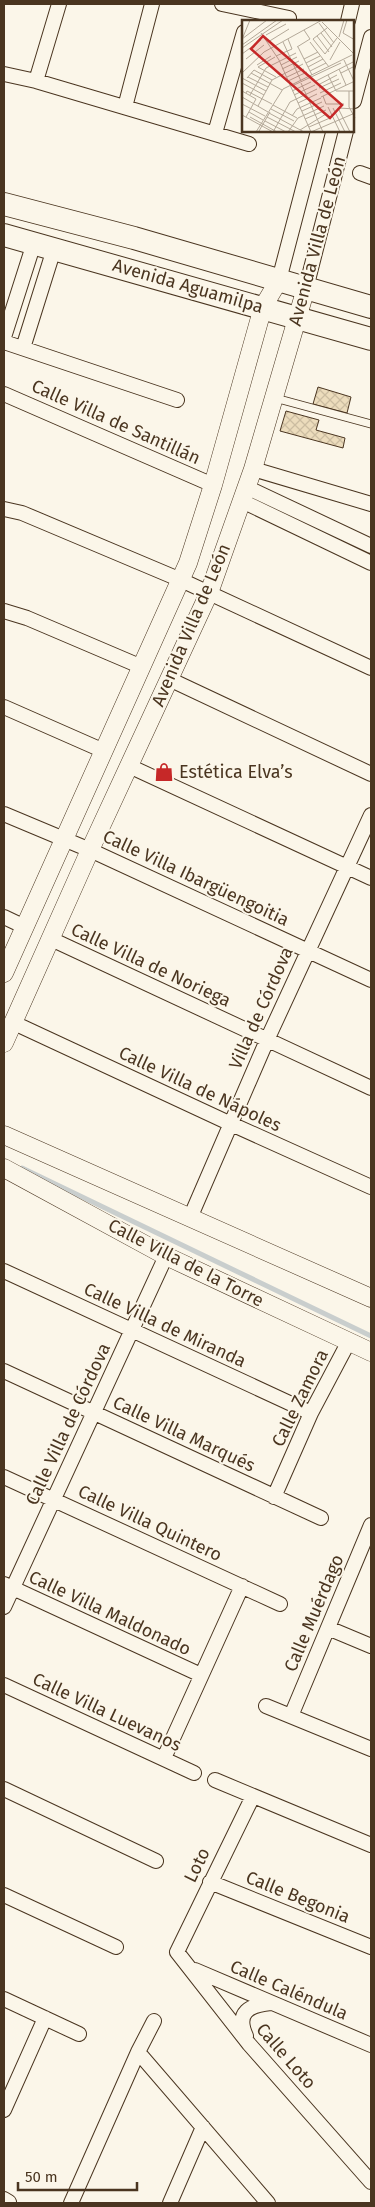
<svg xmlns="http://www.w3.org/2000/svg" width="375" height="2207" viewBox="0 0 375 2207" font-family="'Fira Sans',sans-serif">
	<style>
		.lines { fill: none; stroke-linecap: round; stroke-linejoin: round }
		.stream { stroke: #c9cecd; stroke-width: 5 }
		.building { fill: url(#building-cross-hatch); stroke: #4a3520 }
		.service-casing { stroke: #4a3520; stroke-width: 9 }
		.minor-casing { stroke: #4a3520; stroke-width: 16 }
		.tertiary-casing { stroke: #4a3520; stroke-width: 19 }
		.primary-casing { stroke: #4a3520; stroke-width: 24 }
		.service { stroke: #fbf6e9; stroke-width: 7 }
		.minor { stroke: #fbf6e9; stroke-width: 14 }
		.tertiary { stroke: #fbf6e9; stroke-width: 18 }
		.primary { stroke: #fbf6e9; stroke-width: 22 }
		.labels { text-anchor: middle; stroke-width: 4; stroke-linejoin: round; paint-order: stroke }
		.street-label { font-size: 18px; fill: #4a3520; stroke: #fbf6e9 }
		.poi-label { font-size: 18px; fill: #4a3520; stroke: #fbf6e9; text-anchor: start }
		.inset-road { fill: none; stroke: #b4a999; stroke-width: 1 }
		.view { fill: #c62828; fill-opacity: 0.15; stroke: #c62828; stroke-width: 2.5 }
		.inset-edge { fill: none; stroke: #4a3520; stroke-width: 2.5 }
	</style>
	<defs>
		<pattern id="building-cross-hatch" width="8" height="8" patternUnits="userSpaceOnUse" patternTransform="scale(1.25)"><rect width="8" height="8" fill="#ecdcbc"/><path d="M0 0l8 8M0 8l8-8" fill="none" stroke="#ccbda1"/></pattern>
	</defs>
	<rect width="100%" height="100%" fill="#fbf6e9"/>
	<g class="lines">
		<path class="stream" d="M22 1168 371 1336"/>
	</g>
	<path class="building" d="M318 387 351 397 347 413 313 404Z
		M286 411 319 420 316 430 345 438 343 448 280 431Z"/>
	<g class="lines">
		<g class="service-casing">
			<path id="service" d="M275 398 371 424"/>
		</g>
		<g class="minor-casing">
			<path id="minor" d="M222 4 289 18
				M348 21 352 4
				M4 74 36 81 249 144
				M36 81 59 4
				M354 101 371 37
				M125 107 152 4
				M215 133 244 32
				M360 173 371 177
				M279 280 318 131
				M306 288 346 131
				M4 337 34 243
				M4 342 177 400
				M23 348 54 249
				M4 394 213 485
				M253 469 371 504
				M246 487 371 546
				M242 501 371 563
				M4 509 22 513 181 580 371 668
				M4 611 27 618 142 667
				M169 679 371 774
				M4 707 104 751
				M129 766 371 878
				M4 814 90 850 371 980
				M4 917 25 927
				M51 939 371 1088
				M14 1023 229 1123 371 1187
				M190 1218 267 1040 371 815
				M4 1271 311 1413
				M4 1371 321 1518
				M4 1477 280 1604
				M274 1497 311 1413 348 1343
				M4 1584 201 1675
				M4 1607 166 1256
				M328 1628 371 1646
				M4 1685 194 1773
				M266 1706 371 1749
				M291 1716 371 1525
				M164 1758 242 1586
				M215 1780 371 1845
				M4 1789 156 1861
				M253 1796 177 1952 249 2044 371 2182
				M210 1882 371 1947
				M4 1895 116 1947
				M195 1970 371 2045
				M4 1999 79 2034
				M246 2036C235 2012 250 2005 271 2003
				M138 2052 268 2203
				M4 2110 45 2018
				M4 2199 9 2202
				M71 2203 138 2052 154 2021
				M170 2203 203 2127"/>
		</g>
		<g class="tertiary-casing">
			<path id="tertiary" d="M4 973 188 563 213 485 263 307 279 280
				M4 1043 90 850 209 593 253 469 306 288
				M4 1135 371 1298
				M4 1168 166 1256 371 1352"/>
		</g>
		<g class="primary-casing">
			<path id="primary" d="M4 204 134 238 371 307
				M4 235 371 339"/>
		</g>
		<use href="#service" class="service"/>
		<use href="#minor" class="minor"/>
		<use href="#tertiary" class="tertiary"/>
		<use href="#primary" class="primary"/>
	</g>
	<defs>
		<g id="shop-bare" transform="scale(1.5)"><path d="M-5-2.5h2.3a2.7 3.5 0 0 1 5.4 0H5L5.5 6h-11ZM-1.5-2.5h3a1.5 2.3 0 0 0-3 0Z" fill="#c62828" stroke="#fbf6e9" stroke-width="2.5" paint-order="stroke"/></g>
	</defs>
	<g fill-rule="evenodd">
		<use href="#shop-bare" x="164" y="772"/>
	</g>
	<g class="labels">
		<g class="street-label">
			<text transform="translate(317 241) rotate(-75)" y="6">Avenida Villa de León</text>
			<text transform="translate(188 286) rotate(16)" y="6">Avenida Aguamilpa</text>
			<text transform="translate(116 422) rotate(24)" y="6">Calle Villa de Santillán</text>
			<text transform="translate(191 625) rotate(-67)" y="6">Avenida Villa de León</text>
			<text transform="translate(196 878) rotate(25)" y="6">Calle Villa Ibargüengoitia</text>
			<text transform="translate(151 965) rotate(25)" y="6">Calle Villa de Noriega</text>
			<text transform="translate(261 1008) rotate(-66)" y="6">Villa de Córdova</text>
			<text transform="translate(200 1089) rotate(25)" y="6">Calle Villa de Nápoles</text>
			<text transform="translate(186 1263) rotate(27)" y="6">Calle Villa de la Torre</text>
			<text transform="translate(165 1325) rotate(25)" y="6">Calle Villa de Miranda</text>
			<text transform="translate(300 1398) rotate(-64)" y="6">Calle Zamora</text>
			<text transform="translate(68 1424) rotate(-65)" y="6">Calle Villa de Córdova</text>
			<text transform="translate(184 1434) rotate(25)" y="6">Calle Villa Marqués</text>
			<text transform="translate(150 1523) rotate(25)" y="6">Calle Villa Quintero</text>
			<text transform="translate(110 1613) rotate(25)" y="6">Calle Villa Maldonado</text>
			<text transform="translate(314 1613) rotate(-67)" y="6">Calle Muérdago</text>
			<text transform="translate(107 1712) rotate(25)" y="6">Calle Villa Luevanos</text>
			<text transform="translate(197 1865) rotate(-64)" y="6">Loto</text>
			<text transform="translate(298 1897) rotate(22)" y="6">Calle Begonia</text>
			<text transform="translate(289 1990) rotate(23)" y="6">Calle Caléndula</text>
			<text transform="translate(286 2056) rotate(49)" y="6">Calle Loto</text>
		</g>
		<g class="poi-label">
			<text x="179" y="778">Estética Elva’s</text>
		</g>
	</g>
	<g transform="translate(242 20)">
		<rect width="112" height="112" fill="#fbf6e9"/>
		<path class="inset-road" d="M105 0 101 13 113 20M80 2 111 33M77 3 92 23M85 8 71 19 83 34 95 18M19 13 37 40 69 112M79 13 90 27M24 15 44 4M75 16 87 32M1 17 8 0M97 17 102 0M0 19 25 0M26 22 47 9M41 22 59 61M68 22 87 47M0 25 35 0M55 27 68 19 62 10M56 27 70 55M0 28 41 0M0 34 19 20M34 36 50 29 46 19M33 37 16 47 34 57M4 39 22 25M62 39 76 32M88 40 98 22M102 40 112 61V71M64 43 78 36M15 45 29 36M39 45 55 37M66 47 81 39M40 49 57 41M97 49 104 65M68 51 84 43M0 53 22 32 80 0M9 53 40 70M99 53 113 46M86 55 94 71H113M6 57 26 67M45 57 62 49M0 58 24 71M5 58 12 50 30 60M46 61 65 52M74 61 113 41M0 63 22 75M59 63 81 112M52 65 99 43M76 65 95 55M77 68 97 59M0 71 14 79 4 97M50 71 69 62M107 71V87L113 98M4 73 5 71 30 84M78 73 99 63M8 75 24 48 54 33M52 75 73 65M81 76 84 84H102M0 77 26 92M79 77 113 61M56 83 75 74M0 84 23 96M31 85 55 98M16 86 30 60 61 44M86 87 98 112M91 88 103 112M96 88 108 112M97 88 113 89M29 89 52 101M60 91 80 82M7 92 21 100M27 93 62 112M0 95 31 112 48 82 75 69M50 96 55 89 79 78M8 97 35 112M25 97 54 112M63 99 84 90M23 101 44 112M67 107 88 98M58 110 84 94M17 111 28 92M14 112 41 69 110 35M46 112 56 98 82 86M69 112 113 93"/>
		<path class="view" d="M21 16 100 85 88 98 9 29Z"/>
		<rect width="112" height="112" class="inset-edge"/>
	</g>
	<rect width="375" height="2207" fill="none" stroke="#4a3520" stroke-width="10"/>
	<path d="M18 2182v8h119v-8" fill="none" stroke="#4a3520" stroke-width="2.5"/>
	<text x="25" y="2182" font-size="15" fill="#4a3520" stroke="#fbf6e9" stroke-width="4" paint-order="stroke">50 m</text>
</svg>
